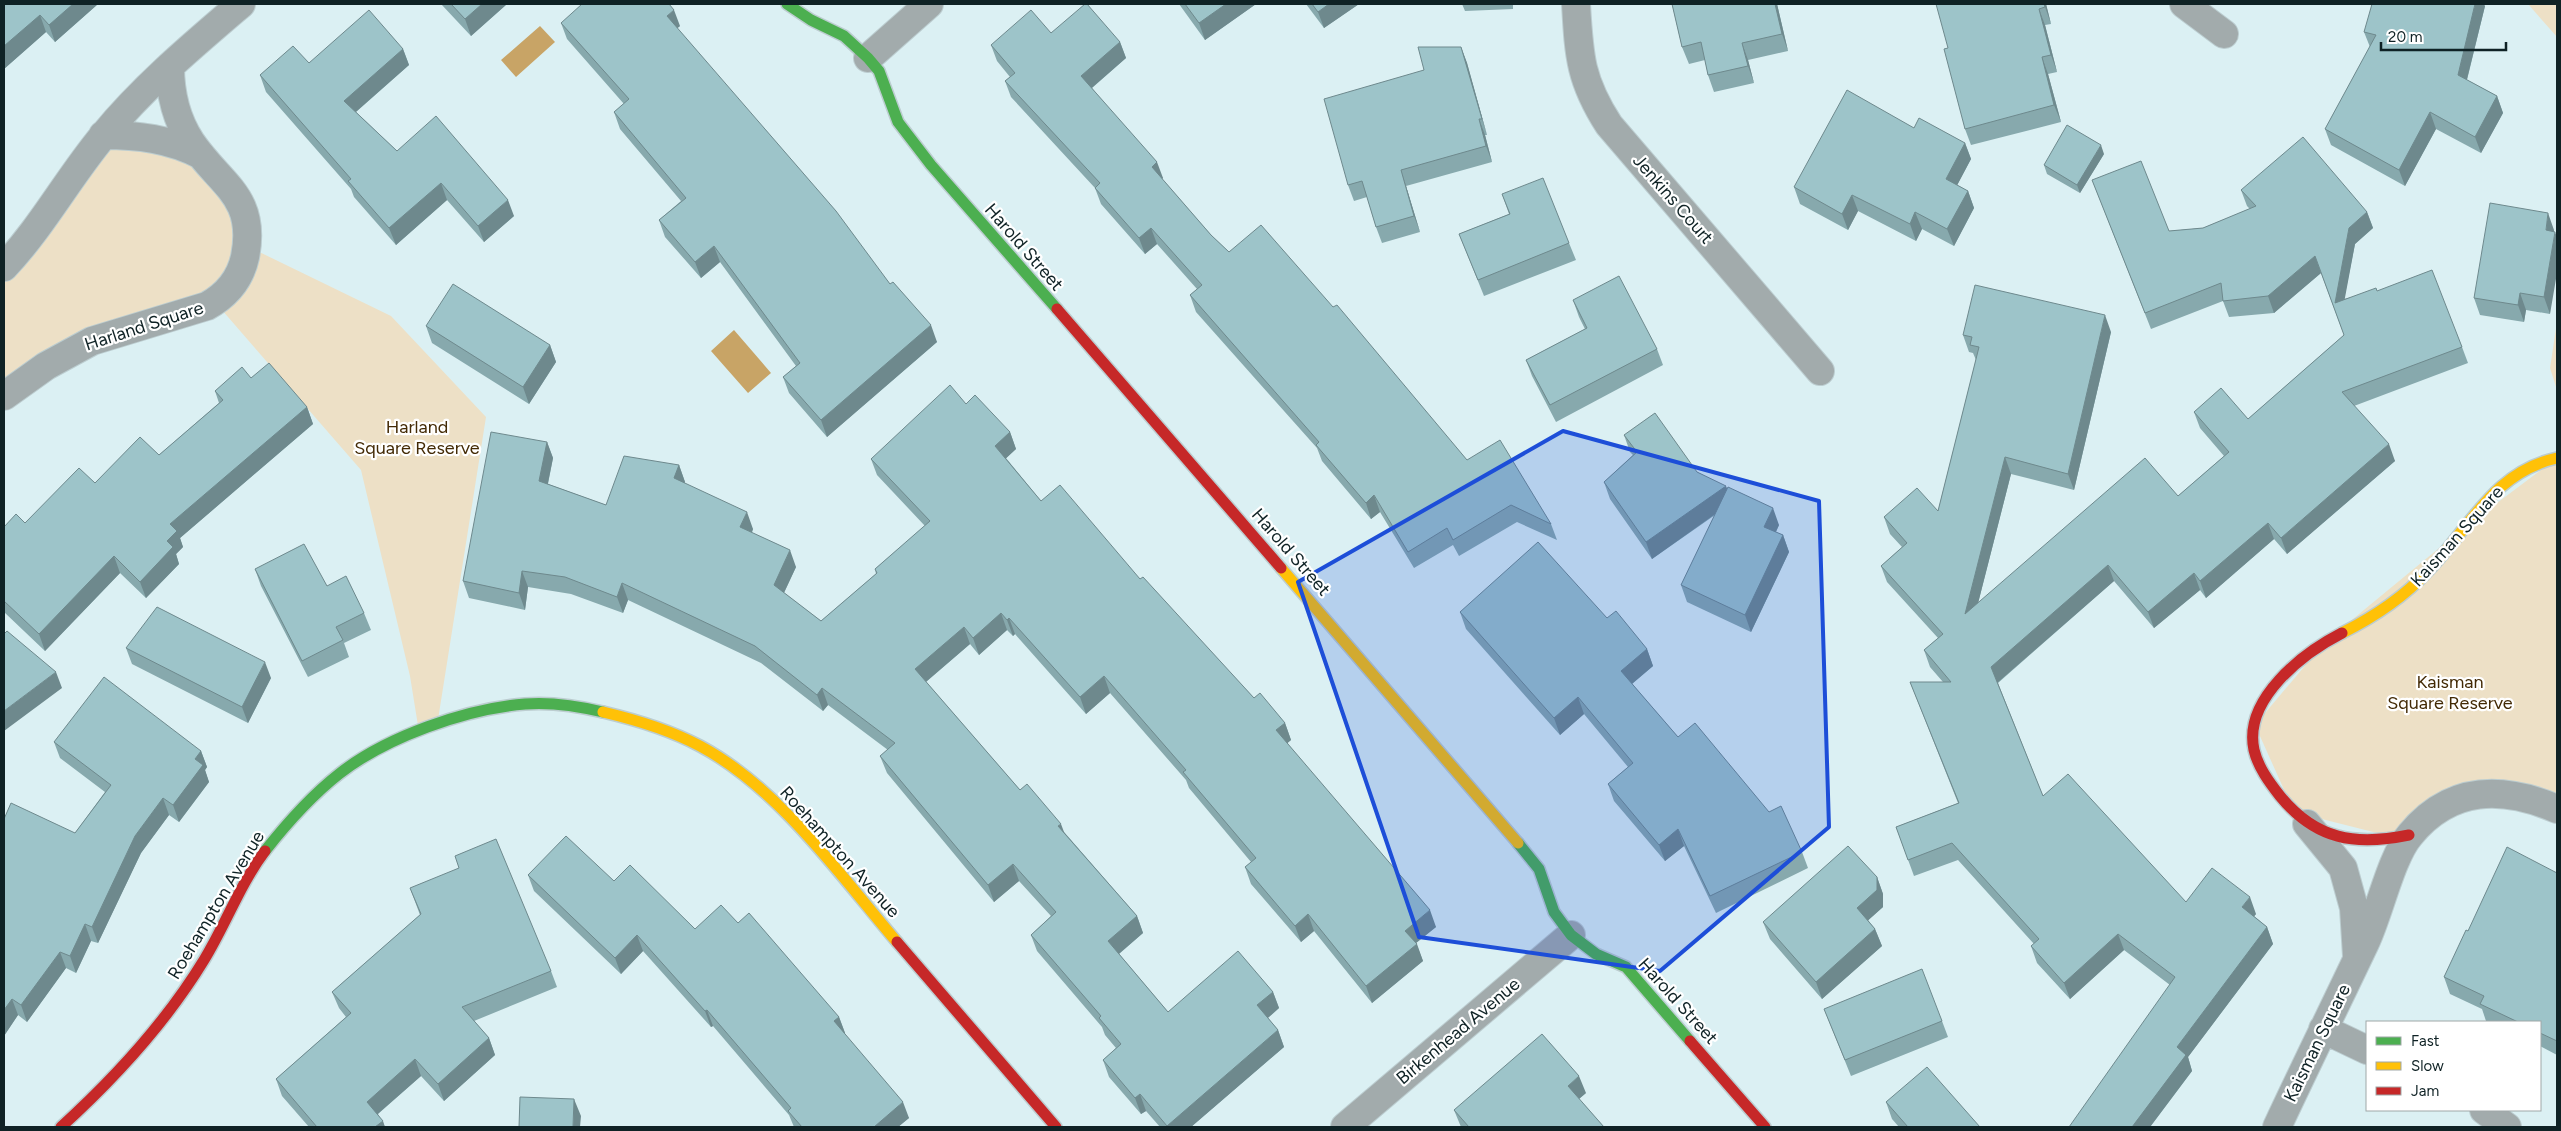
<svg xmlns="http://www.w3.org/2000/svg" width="2561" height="1131" viewBox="0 0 2561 1131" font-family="Figtree,sans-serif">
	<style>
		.green { fill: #ede0c6 }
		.water { fill: #c8a466 }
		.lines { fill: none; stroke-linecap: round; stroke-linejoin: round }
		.street-casing { stroke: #bccdd0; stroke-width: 30 }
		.fast-casing { stroke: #bccdd0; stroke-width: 14 }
		.slow-casing { stroke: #bccdd0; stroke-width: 14 }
		.jam-casing { stroke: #bccdd0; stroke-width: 14 }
		.street { stroke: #a2abac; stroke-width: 28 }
		.fast { stroke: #4caf50; stroke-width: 11 }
		.slow { stroke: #ffc107; stroke-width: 11 }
		.jam { stroke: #c62828; stroke-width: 11 }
		.wall { fill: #87a9ad }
		.shaded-wall { fill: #6e898d }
		.building { fill: #9dc4c9; stroke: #6e898d }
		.marked { fill: #1d4ed8; fill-opacity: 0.2; stroke: #1d4ed8; stroke-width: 4; stroke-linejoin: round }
		.labels { text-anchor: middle; stroke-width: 4.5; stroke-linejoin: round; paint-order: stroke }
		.street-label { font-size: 18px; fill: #0f2225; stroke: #fff }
		.park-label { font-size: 18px; fill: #432a05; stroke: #fff }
	</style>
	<rect width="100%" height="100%" fill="#dbf0f3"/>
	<path class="green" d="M2528 4H2557V37Z
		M103 135 201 155 247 246 391 316 486 417 437 726 419 732 410 676 361 470 215 302 105 336 4 396V267Z
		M2557 322V390L2550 368Z
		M2557 458V809L2505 793 2397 838 2294 812 2255 725 2325 642 2461 530Z"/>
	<path class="water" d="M540 26 555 42 516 77 501 60Z
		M734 330 771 373 748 393 711 351Z"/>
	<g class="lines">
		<g class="street-casing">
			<path id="street" d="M1576 4C1579 56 1580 80 1609 125L1820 371
				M2184 4 2224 34
				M868 58 929 4
				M103 135C138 135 170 139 201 155
				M4 267C42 227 68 178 103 136 143 87 193 45 241 4
				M4 396 46 366 92 341 207 306C227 295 240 280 245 257 257 196 220 185 191 142 176 119 170 93 170 66
				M2307 824 2343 868 2354 908 2357 956
				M2323 1029 2367 1050
				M2484 1110 2507 1127
				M1345 1127 1571 935
				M2277 1127C2306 1065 2336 1004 2365 943 2379 914 2391 857 2410 835 2451 785 2503 786 2557 809"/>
		</g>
		<g class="fast-casing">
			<path id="fast" d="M787 4 811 20 844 36 868 58 879 71 898 122 931 165 1057 309
				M1518 843 1539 869 1554 912 1571 935 1596 954 1626 967 1690 1041
				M265 851C287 823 311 796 339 774 386 737 465 709 525 704 550 702 578 706 603 712"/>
		</g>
		<g class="slow-casing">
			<path id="slow" d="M1281 568 1518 843
				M2342 633C2374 617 2403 598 2428 571 2470 528 2493 472 2557 458
				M603 712C637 720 670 730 700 746 779 788 840 875 897 942"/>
		</g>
		<g class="jam-casing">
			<path id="jam" d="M1057 309 1281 568
				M2342 633C2303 653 2243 699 2254 750 2258 767 2269 782 2280 796 2316 840 2355 846 2409 835
				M897 942 1056 1127
				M1690 1041 1765 1127
				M61 1127C116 1077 165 1024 204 960 226 924 240 884 265 851"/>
		</g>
		<use href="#street" class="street"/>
		<use href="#fast" class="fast"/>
		<use href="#slow" class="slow"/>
		<use href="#jam" class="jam"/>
	</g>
	<path class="wall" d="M4 4H98L55 42 46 32 4 69Z
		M441 4H507L471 36Z
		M1179 4H1256L1205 40Z
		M1306 4H1359L1324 28Z
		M1462 4H1513V9L1465 11Z
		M1672 4H1777L1788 51 1748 60 1754 83 1714 92 1708 75 1705 60 1689 64 1682 47Z
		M2046 4 2051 24 2045 25 2057 72 2048 74 2061 122 1971 145 1965 129 1948 48Z
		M2485 6 2467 80 2497 96 2503 113 2481 153 2436 129 2405 186 2331 145 2325 129 2370 47 2364 32Z
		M561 23 680 26 677 28 890 284 937 342 827 437 789 393 783 377 796 366 720 262 701 278 665 237 659 220 681 201 620 129 614 112 624 104 567 39Z
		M1051 33 1120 42 1126 58 1092 88 1163 178 1162 179 1211 235 1229 252 1467 460 1551 524 1557 540 1517 522 1459 556 1453 545 1414 568 1380 512 1371 519 1322 461 1317 448 1196 312 1190 295 1197 289 1157 244 1145 254 1101 204 1095 188 1011 97 1005 81 1010 77 997 61 991 45Z
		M1461 47 1467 63 1487 135H1485L1492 162 1406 186 1420 232 1382 243 1376 227 1367 197 1354 201 1348 185 1424 70Z
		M403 49 409 65 356 112 397 151 514 216 484 242 447 200 396 245 354 197 351 189 266 92 260 75 309 63Z
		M1914 128 1965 143 1971 159 1957 185 1968 191 1974 208 1954 246 1922 229 1916 241 1858 211 1848 230 1800 204 1794 187Z
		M2104 154 2080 193 2047 174 2044 165Z
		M2092 180 2169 231 2203 228 2250 209 2247 206 2241 190 2367 212 2373 228 2355 244 2344 299 2377 291 2462 347 2468 363 2354 406 2395 461 2287 554 2274 539 2206 598 2200 590 2154 628 2114 581 1998 683 2043 796 2186 902 2256 914 2254 916 2267 927 2273 944 2188 1057 2192 1071 2150 1127 2170 985 2124 950 2070 999 2037 963 2031 946 2034 944 1958 860 1914 876 1896 827 1958 803 1910 682H1943L1930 667 1924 650 1938 638 1887 582 1881 566 1902 547 1890 534 1884 517 1938 511 1976 360 1973 353 1969 352 1963 335 2111 332 2074 490 2011 474 1978 603 2178 496 2224 456 2200 428 2194 412 2248 419 2344 335 2321 273 2274 313 2229 317 2223 301 2151 329Z
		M1502 194 1569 243 1576 260 1484 296 1459 234 1509 214Z
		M2554 230 2550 314 2526 310 2524 322 2480 315 2474 298Z
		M1573 300 1657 349 1663 365 1556 422 1532 376 1526 360 1585 329 1579 317Z
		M426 326 550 345 556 362 529 404 432 343Z
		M251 378 307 407 313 424 180 538 183 547 176 554 179 564 146 598 120 573 45 651 4 612V527L25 523 95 483 159 455 219 403 215 391Z
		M966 404 1010 432 1016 449 1006 458 1041 501 1140 579 1254 698 1285 723 1291 740 1287 743 1436 927 1416 943 1423 961 1372 1003 1314 931 1301 942 1251 884 1245 867 1251 862 1189 788 1186 780 1110 693 1086 714 1015 634 1013 636 1007 630 979 655 970 644 926 682 1020 790 1065 833 1137 916 1143 933 1119 954 1168 1012 1273 992 1279 1008 1268 1018 1278 1030 1284 1047 1191 1127H1160L1146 1111 1141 1114 1109 1077 1103 1060 1116 1048 1105 1035 1102 1027 1037 951 1031 935 1051 916 1019 881 994 902 887 773 880 756 888 750 828 705 823 711 761 663 628 600 623 613 571 594 528 587 525 610 469 598 463 581 547 442 553 458 548 484 606 505 679 465 685 482 684 483 753 529 752 533 796 567 784 593 821 621 876 574 875 569 925 526 877 475 871 459Z
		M1624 435 1697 472 1727 488 1779 525 1776 532 1783 535 1789 552 1751 632 1687 602 1681 585 1715 515 1652 559 1610 499 1604 482 1633 455 1630 452Z
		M255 569 327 586 364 613 371 630 344 643 349 657 308 677 261 586Z
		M1460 612 1607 618 1647 649 1653 666 1632 684 1678 737 1802 852 1808 868 1716 913 1684 846 1665 861 1614 801 1608 784 1628 767 1584 714 1560 735 1466 629Z
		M126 648 271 678 248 723 132 664Z
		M54 742 201 751 207 767 205 770 209 782 179 822 169 815 141 853 98 943 91 941 76 973 66 968 27 1022 18 1015 4 1036V819L75 833 105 792 60 758Z
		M2557 873V1055L2540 1046V1022H2489L2486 1021 2482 1009 2450 994 2444 977 2468 931Z
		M528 875 614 881 695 929 738 923 839 1017 845 1033 844 1034 909 1118 898 1127H794L789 1115 713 1026 711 1027 643 951 621 974 534 891Z
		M1877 877 1883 894V907L1868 920 1875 929 1882 946 1822 999 1770 939 1763 922Z
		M410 888 551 971 557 987 474 1021 489 1038 495 1055 444 1101 421 1076 378 1114 385 1127H309L282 1096 276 1079 346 1017 339 1008 332 992 420 915Z
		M1824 1009 1942 1021 1948 1037 1851 1076Z
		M1586 1093 1579 1099 1604 1127H1461L1454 1110Z
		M1886 1102 1980 1127H1899L1892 1119Z"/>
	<path class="shaded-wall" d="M73 4H98L55 42 49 25Z
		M482 4H507L471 36 465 19Z
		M1226 4H1256L1205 40 1199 23Z
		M1329 4H1359L1324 28 1318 12Z
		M1775 4H1777L1788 51 1782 34Z
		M2044 4H2046L2051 24Z
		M2475 4H2484L2485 6 2464 91 2458 75Z
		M2039 9 2045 25 2057 72 2051 55Z
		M674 10 680 26 673 32 667 16Z
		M40 15 46 32 4 69V46Z
		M1120 42 1126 58 1087 92 1081 76Z
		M1742 43 1748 60 1754 83 1748 66Z
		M1461 47 1467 63 1487 135 1482 119Z
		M403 49 409 65 350 117 344 101Z
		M2042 57 2048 74 2061 122 2054 105Z
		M2497 96 2503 113 2481 153 2475 137Z
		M2430 112 2436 129 2405 186 2399 170Z
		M1479 119 1485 135 1492 162 1486 146Z
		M1965 143 1971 159 1952 195 1946 179Z
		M2101 145 2104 154 2080 193 2077 185Z
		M1157 162 1163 178 1158 183 1152 167Z
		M1401 170 1406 186 1420 232 1414 216Z
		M441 183 447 200 396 245 389 228Z
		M1968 191 1974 208 1954 246 1947 229Z
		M1852 195 1858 211 1848 230 1842 214Z
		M508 200 514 216 484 242 478 226Z
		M1915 212 1922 229 1916 241 1910 224Z
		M2367 212 2373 228 2355 244 2341 319 2335 303 2349 228Z
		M2548 213 2554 230 2552 247 2546 230Z
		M1151 228 1157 244 1145 254 1139 238Z
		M2555 232 2557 237V273L2550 314 2544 297Z
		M714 246 720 262 701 278 695 262Z
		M2315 256 2321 273 2274 313 2268 296Z
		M2520 293 2526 310 2524 322 2518 305Z
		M2105 315 2111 332 2074 490 2068 474Z
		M931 325 937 342 827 437 821 420Z
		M550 345 556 362 529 404 523 387Z
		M307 407 313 424 180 538 183 547 176 554 179 564 146 598 140 582 167 541 170 524Z
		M1010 432 1016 449 1001 463 995 446Z
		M547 442 553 458 545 497 539 481Z
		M2389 444 2395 461 2287 554 2281 538Z
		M2005 457 2011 474 1971 631 1965 614Z
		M679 465 685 482 680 495 674 478Z
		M1726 486 1732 502 1652 559 1646 542Z
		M1374 495 1380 512 1371 519 1366 503Z
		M1773 508 1779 525 1770 544 1764 527Z
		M747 512 753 529 746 544 740 527Z
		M2268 523 2274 539 2206 598 2200 581Z
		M1783 535 1789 552 1751 632 1745 615Z
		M790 550 796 567 780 601 774 585Z
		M114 556 120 573 45 651 39 634Z
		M2108 565 2114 581 1997 683 1991 667Z
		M522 571 528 587 525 610 519 593Z
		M2194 573 2200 590 2154 628 2148 612Z
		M622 583 628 600 623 613 617 597Z
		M1001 613 1007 630 979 655 973 638Z
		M1009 618 1015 634 1013 636 1007 620Z
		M964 627 970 644 921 686 915 669Z
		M1647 649 1653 666 1627 688 1621 671Z
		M265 662 271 678 248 723 242 707Z
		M56 672 62 688 4 731V711Z
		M1104 676 1110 693 1086 714 1080 697Z
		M822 688 828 705 823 711 817 695Z
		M1578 697 1584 714 1560 735 1554 718Z
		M1285 723 1291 740 1283 747 1276 730Z
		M201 751 207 767 205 770 209 782 179 822 173 805 195 759Z
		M163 798 169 815 141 853 98 943 92 927 135 836Z
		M1061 824 1067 840 1058 826Z
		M1678 829 1684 846 1665 861 1659 845Z
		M1013 864 1019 881 994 902 988 885Z
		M1877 877 1883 894V907L1863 925 1857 908Z
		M2250 897 2256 914 2248 924 2242 907Z
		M1430 910 1436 927 1411 947 1405 931Z
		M1308 914 1314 931 1301 942 1295 926Z
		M1137 916 1143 933 1114 958 1108 941Z
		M85 924 91 941 76 973 70 956Z
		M2267 927 2273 944 2188 1057 2192 1071 2150 1127H2132L2177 1047Z
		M1875 929 1882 946 1822 999 1816 982Z
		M2118 934 2124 950 2070 999 2064 983Z
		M637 935 643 951 621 974 615 958Z
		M1417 944 1423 961 1372 1003 1366 986Z
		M60 952 66 968 27 1022 21 1005Z
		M1273 992 1279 1008 1263 1022 1257 1005Z
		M12 999 18 1015 4 1036V1010Z
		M707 1010 713 1026 711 1027 705 1011Z
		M839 1017 845 1033 839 1037 834 1021Z
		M1278 1030 1284 1047 1191 1127H1167V1126Z
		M489 1038 495 1055 444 1101 438 1084Z
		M415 1059 421 1076 373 1118 367 1102Z
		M1579 1076 1586 1093 1574 1103 1568 1086Z
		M1140 1094 1146 1111 1141 1114 1135 1098Z
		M574 1099 581 1116 580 1127H573Z
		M903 1102 909 1118 898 1127H874Z
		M383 1121 385 1127H375Z"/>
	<path class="building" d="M4 4H73L49 25 40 15 4 46Z
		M451 4H482L465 19Z
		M582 4H669L674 10 667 16 836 211 890 284 893 282 931 325 821 420 783 377 800 363 714 246 695 262 659 220 686 198 614 112 629 99 561 23Z
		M1085 4H1087L1120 42 1081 76 1157 162 1152 167 1211 235 1229 252 1261 225 1333 307 1337 305 1467 460 1500 440 1551 524 1511 505 1453 540 1447 528 1408 552 1374 495 1366 503 1316 445 1319 442 1190 295 1202 285 1151 228 1139 238 1095 188 1100 183 1005 81 1015 73 991 45 1031 10 1051 33Z
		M1185 4H1226L1199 23Z
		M1312 4H1329L1318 12Z
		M1672 4H1775L1782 34 1742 43 1748 66 1708 75 1701 42 1682 47Z
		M1936 4H2044L2045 7 2039 9 2051 55 2042 57 2054 105 1965 129 1944 49 1948 48Z
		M2372 4H2475L2458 75 2497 96 2475 137 2430 112 2399 170 2325 129 2376 35 2364 32Z
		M369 10 403 49 344 101 397 151 436 116 508 200 478 226 441 183 389 228 348 181 351 179 260 75 293 46 309 63Z
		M1418 47H1461L1482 119H1479L1486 146 1401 170 1414 216 1376 227 1362 181 1348 185 1324 99 1424 70Z
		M1847 90 1914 128 1919 118 1965 143 1946 179 1968 191 1947 229 1915 212 1910 224 1852 195 1842 214 1794 187Z
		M2067 125 2101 145 2077 185 2044 165Z
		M2303 137 2367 212 2349 228 2335 303 2376 288 2377 291 2432 270 2462 347 2342 392 2389 444 2281 538 2268 523 2200 581 2194 573 2148 612 2108 565 1991 667 2043 796 2068 774 2186 902 2212 868 2250 897 2242 907 2267 927 2177 1047 2186 1055 2132 1127H2069L2175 977 2118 934 2064 983 2031 946 2039 939 1952 843 1908 860 1896 827 1959 803 1910 682H1951L1924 650 1943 634 1881 566 1907 543 1884 517 1917 488 1938 511 1979 347 1970 345 1972 337 1963 335 1975 285 2105 315 2068 474 2005 457 1965 614 2145 458 2178 496 2229 452 2194 412 2221 388 2248 419 2344 335 2315 256 2268 296 2223 301 2221 283 2145 313 2092 180 2141 161 2169 231 2203 228 2256 206 2241 190Z
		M1543 178 1569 243 1478 280 1459 234 1510 214 1502 194Z
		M2490 203 2548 213 2546 230 2555 232 2544 297 2520 293 2518 305 2474 298Z
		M1619 276 1657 349 1550 405 1526 360 1587 328 1573 300Z
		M453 284 550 345 523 387 426 326Z
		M269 363 307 407 170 524 177 531 167 541 173 547 140 582 114 556 39 634 4 601V527L16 514 25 523 79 468 95 483 140 437 159 455 223 400 215 391 242 367 251 378Z
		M950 385 966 404 975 395 1010 432 995 446 1041 501 1060 485 1140 579 1143 577 1254 698 1260 693 1285 723 1276 730 1430 910 1405 931 1417 944 1366 986 1308 914 1295 926 1245 867 1256 858 1183 772 1186 770 1104 676 1080 697 1009 618 1007 620 1001 613 973 638 964 627 915 669 1020 790 1027 784 1061 824 1058 826 1137 916 1108 941 1168 1012 1238 951 1273 992 1257 1005 1278 1030 1167 1126 1140 1094 1135 1098 1103 1060 1121 1044 1099 1018 1101 1016 1031 935 1056 912 1013 864 988 885 880 756 895 743 822 688 817 695 755 646 622 583 617 597 565 577 522 571 519 593 463 581 491 432 547 442 539 481 606 505 624 456 679 465 674 478 747 512 740 527 790 550 774 585 821 621 877 573 875 569 930 521 871 459Z
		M1655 413 1697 472 1726 486 1646 542 1604 482 1637 452 1624 435Z
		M1728 487 1773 508 1764 527 1783 535 1745 615 1681 585Z
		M1538 542 1607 618 1616 611 1647 649 1621 671 1678 737 1695 723 1769 812 1781 806 1802 852 1710 896 1678 829 1659 845 1608 784 1633 763 1578 697 1554 718 1460 612Z
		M304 544 327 586 346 576 364 613 336 627 343 640 302 661 255 569Z
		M157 607 265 662 242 707 126 648Z
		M7 631 56 672 4 711V634Z
		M104 677 201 751 195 759 203 765 173 805 163 798 135 836 92 927 85 924 70 956 60 952 21 1005 12 999 4 1010V819L11 803 75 833 111 785 54 742Z
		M566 836 614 881 630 865 695 929 721 905 738 923 749 913 839 1017 834 1021 903 1102 874 1127H802L788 1111 791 1108 707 1010 705 1011 637 935 615 958 528 875Z
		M496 839 551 971 462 1007 489 1038 438 1084 415 1059 367 1102 383 1121 375 1127H317L276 1079 351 1013 332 992 421 914 410 888 459 868 455 856Z
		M1848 846 1877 877V890L1857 908 1875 929 1816 982 1763 922Z
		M2507 847 2557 873V1041L2540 1033V1022H2518L2480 1004 2484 996 2444 977 2466 930 2468 931Z
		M1922 969 1942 1021 1845 1060 1824 1009Z
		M1542 1034 1579 1076 1568 1086 1604 1127H1469L1454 1110Z
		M1927 1067 1980 1127H1908L1886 1102Z
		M520 1097 574 1099 573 1127H519Z"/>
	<path class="marked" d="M1563 431 1819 501 1829 827 1660 971 1419 937 1298 582Z"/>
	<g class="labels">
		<g class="street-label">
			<text transform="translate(1673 199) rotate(49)" y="6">Jenkins Court</text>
			<text transform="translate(1024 247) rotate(49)" y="6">Harold Street</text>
			<text transform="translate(144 326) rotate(-18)" y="6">Harland Square</text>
			<text transform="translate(2457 536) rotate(-48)" y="6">Kaisman Square</text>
			<text transform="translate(1291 552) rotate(49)" y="6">Harold Street</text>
			<text transform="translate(840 852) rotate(48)" y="6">Roehampton Avenue</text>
			<text transform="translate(216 905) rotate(-59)" y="6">Roehampton Avenue</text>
			<text transform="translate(1678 1001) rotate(48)" y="6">Harold Street</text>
			<text transform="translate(1458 1031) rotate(-40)" y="6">Birkenhead Avenue</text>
			<text transform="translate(2317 1043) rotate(-64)" y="6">Kaisman Square</text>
		</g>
		<g class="park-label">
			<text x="417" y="433">Harland<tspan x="417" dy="21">Square Reserve</tspan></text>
			<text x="2450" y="688">Kaisman<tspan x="2450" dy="21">Square Reserve</tspan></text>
		</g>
	</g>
	<rect width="2561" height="1131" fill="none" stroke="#0f2225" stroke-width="10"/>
	<rect x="2366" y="1021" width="175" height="90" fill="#ffffff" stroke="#9fa7a8"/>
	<rect x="2376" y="1037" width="25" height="8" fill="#4caf50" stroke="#9fa7a8"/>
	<text x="2411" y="1046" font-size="15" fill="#0f2225">Fast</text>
	<rect x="2376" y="1062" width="25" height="8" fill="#ffc107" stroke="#9fa7a8"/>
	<text x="2411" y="1071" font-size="15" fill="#0f2225">Slow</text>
	<rect x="2376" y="1087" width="25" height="8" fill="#c62828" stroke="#9fa7a8"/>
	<text x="2411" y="1096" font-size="15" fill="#0f2225">Jam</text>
	<path d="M2381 42v8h125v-8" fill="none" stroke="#0f2225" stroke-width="2.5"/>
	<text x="2388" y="42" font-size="15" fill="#0f2225" stroke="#ffffff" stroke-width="4" paint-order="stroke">20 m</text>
</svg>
